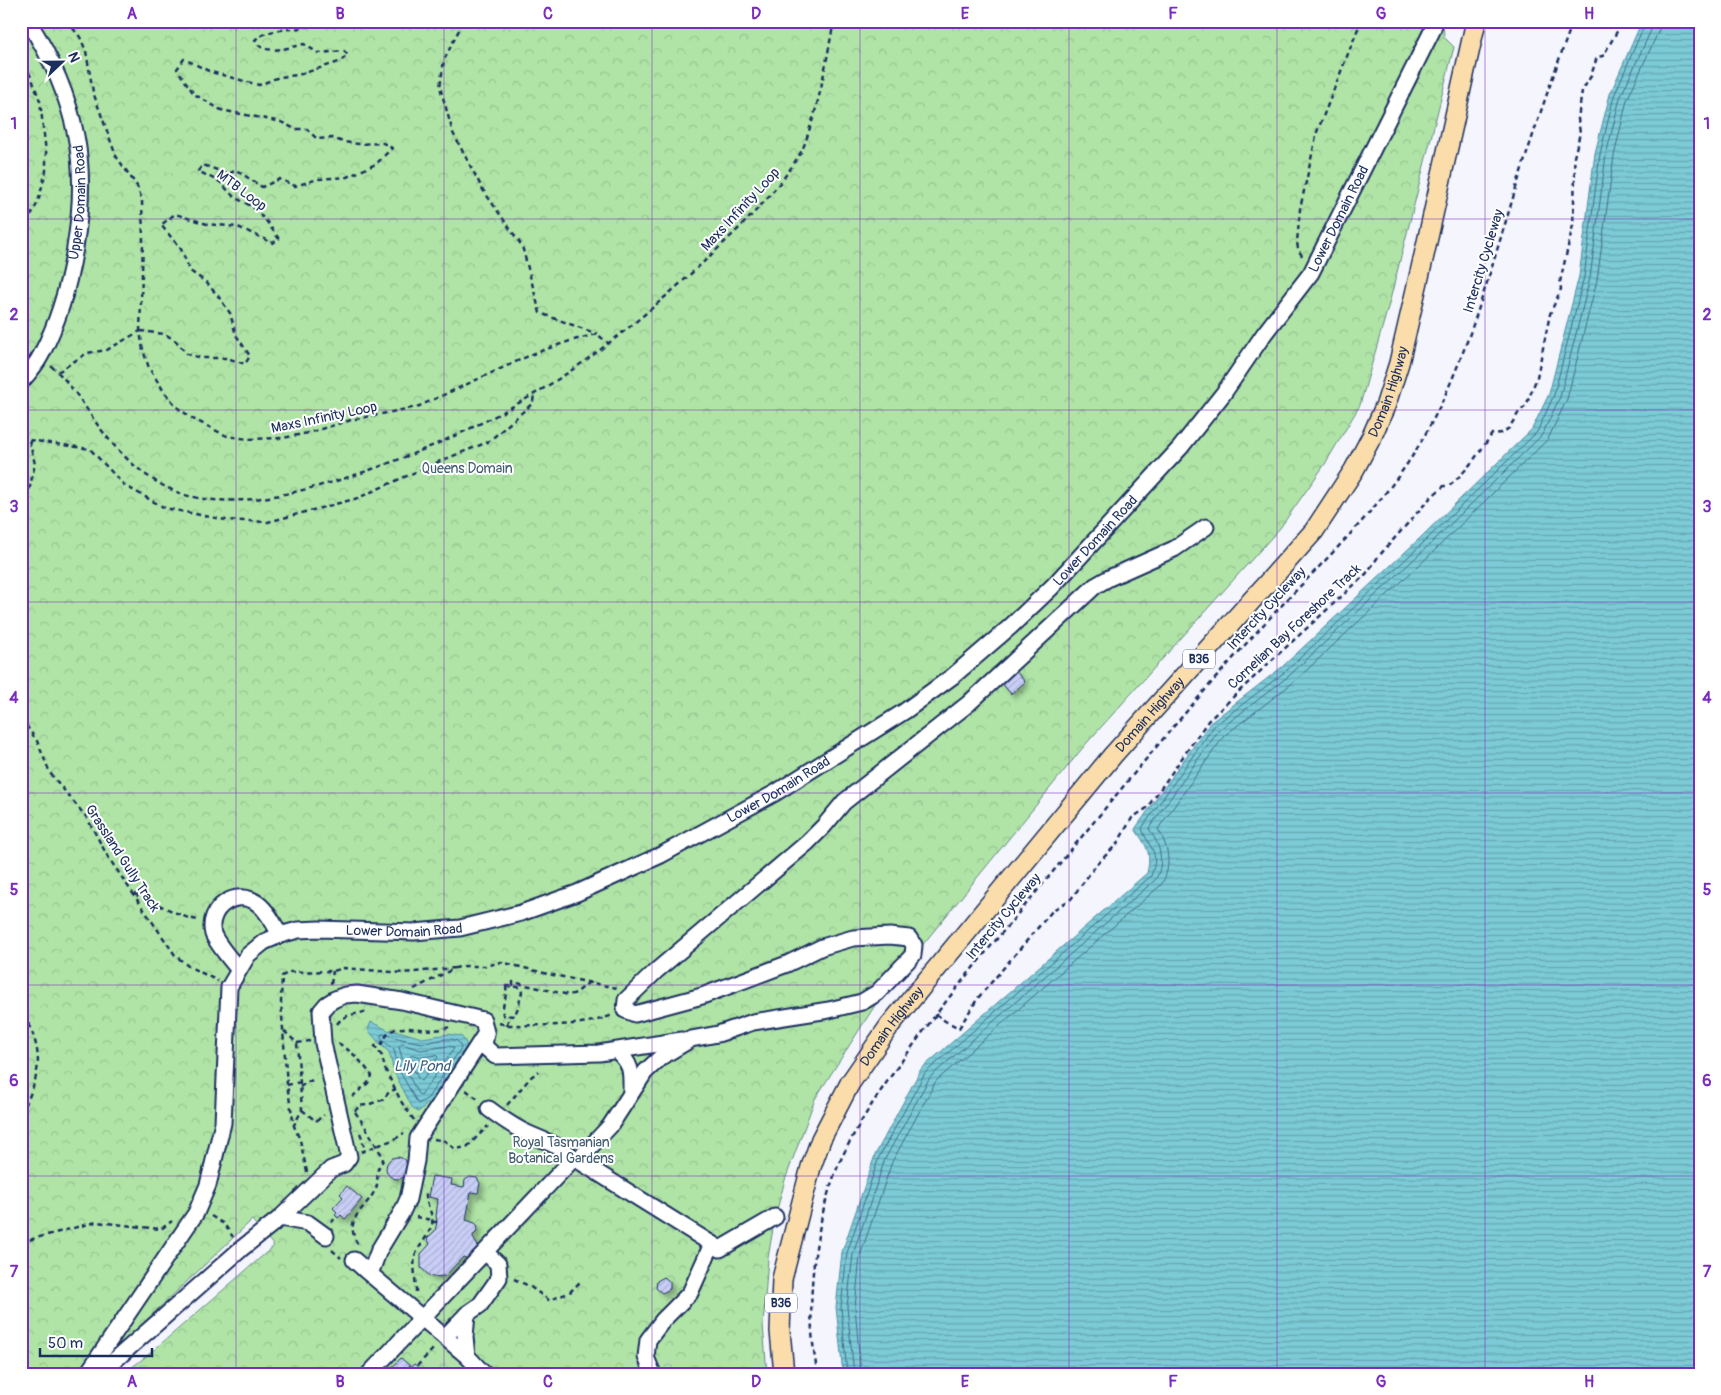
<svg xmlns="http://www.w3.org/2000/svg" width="1721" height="1395" viewBox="0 0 1721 1395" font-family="Pangolin,sans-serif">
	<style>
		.forest { fill: url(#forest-crowns); stroke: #658a82 }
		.water { fill: url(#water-rules); stroke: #558da6 }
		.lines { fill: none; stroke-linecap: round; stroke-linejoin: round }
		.shore { stroke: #416d8e; stroke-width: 1 }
		.building { fill: url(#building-hatch); stroke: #1b2f5e; filter: url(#shadow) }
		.minor-casing { stroke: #1b2f5e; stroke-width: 19 }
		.major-casing { stroke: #1b2f5e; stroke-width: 22 }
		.path { stroke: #1b2f5e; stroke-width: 2.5; stroke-dasharray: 5 4; stroke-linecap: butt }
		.minor { stroke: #fff; stroke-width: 15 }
		.major { stroke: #faddab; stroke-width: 19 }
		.grid { fill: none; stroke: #7b2cbf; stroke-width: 1; stroke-opacity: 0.55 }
		.labels { text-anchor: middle; stroke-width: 4; stroke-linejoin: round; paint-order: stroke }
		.shield { fill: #fff; stroke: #5f6d8e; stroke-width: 1 }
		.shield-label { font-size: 12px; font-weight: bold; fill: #1b2f5e }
		.street-label { font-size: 14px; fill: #1b2f5e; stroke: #fff }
		.park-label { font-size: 14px; fill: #405c70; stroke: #fff }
		.water-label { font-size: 15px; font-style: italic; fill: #385e82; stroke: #fff }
		.neatline { fill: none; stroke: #7b2cbf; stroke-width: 2 }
		.grid-label { font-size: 16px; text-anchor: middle; font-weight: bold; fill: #7b2cbf }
	</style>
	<defs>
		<pattern id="forest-crowns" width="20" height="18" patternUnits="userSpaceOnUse" patternTransform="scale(1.25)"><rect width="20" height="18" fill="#afe4a6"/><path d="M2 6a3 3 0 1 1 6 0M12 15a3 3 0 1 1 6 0" fill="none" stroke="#96c491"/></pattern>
		<pattern id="water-rules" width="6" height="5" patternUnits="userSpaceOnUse" patternTransform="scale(1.25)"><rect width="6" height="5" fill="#7bcbd6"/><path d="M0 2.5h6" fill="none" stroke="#64a5b1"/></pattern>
		<pattern id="building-hatch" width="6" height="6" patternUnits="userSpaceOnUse" patternTransform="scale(1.25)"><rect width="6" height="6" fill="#c9cef6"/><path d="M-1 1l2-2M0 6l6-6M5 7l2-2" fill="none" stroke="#acb1d5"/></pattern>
		<filter id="shadow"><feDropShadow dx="4.5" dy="4.5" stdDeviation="2.5" flood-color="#0004"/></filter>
	</defs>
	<rect width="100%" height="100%" fill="#f4f5fd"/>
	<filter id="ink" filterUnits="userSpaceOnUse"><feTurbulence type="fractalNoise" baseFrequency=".02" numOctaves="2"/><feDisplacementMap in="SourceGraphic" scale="10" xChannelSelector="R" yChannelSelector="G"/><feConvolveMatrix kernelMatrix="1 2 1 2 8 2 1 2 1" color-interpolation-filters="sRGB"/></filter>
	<g filter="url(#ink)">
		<path class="forest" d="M21 21H1443L1444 37 1454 47 1389 304 1360 405 1325 464 1280 528 1085 745 881 996 815 1099 785 1180 775 1217 768 1258 763 1325 767 1374H123L148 1355 274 1246 252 1220 140 1326 112 1374H21Z"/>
		<path class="water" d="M1642 21H1700V1374H843L836 1307 842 1252 875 1155 921 1069 1147 873C1152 851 1146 846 1135 829L1210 723 1282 667 1419 539 1532 429 1549 394 1579 276 1595 153 1610 94Z
			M371 1022 390 1031 402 1032 422 1038 448 1034 461 1036 465 1041 467 1048C454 1071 439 1096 418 1112L412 1107 394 1072 389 1052 381 1045 368 1030Z"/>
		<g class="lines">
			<path class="shore" d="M384 1034C387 1036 419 1043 423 1043 434 1043 458 1031 461 1048L428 1098 418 1104 399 1070 394 1050 381 1038V1035Z
				M402 1044 421 1050 448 1046 454 1047 451 1053 421 1095 418 1094 405 1068 399 1047Z
				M413 1055 422 1057 436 1055 438 1057 422 1081 419 1080 412 1065 410 1057Z
				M847 1374 841 1307 847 1253 879 1157 925 1073 1151 876C1161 850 1148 848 1142 828L1214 726 1286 671 1423 543 1537 432 1554 395 1584 277 1600 154 1614 96 1646 21
				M854 1374 847 1307 853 1254 885 1159 930 1077 1155 880C1163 868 1162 852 1155 839 1153 835 1151 833 1149 828L1219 730 1290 675 1427 547 1542 435 1560 397 1590 278 1606 155 1620 98 1652 28 1653 21
				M861 1374 855 1307 860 1256 892 1162 936 1081 1161 885C1170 871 1170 854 1163 839 1162 835 1159 832 1158 829L1224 736 1295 681 1432 553 1548 439 1567 399 1597 280 1614 156 1627 100 1659 30 1660 21"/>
		</g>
		<path class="building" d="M1014 669 1025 682 1011 694 1000 681Z
			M386 1168a11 11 0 1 1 22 0a11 11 0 1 1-22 0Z
			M432 1176 452 1179 451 1185 464 1187 465 1180 470 1177 477 1178 480 1183 478 1193 471 1192 466 1220 475 1223 478 1226 476 1233 473 1235V1238L479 1248 469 1259 463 1257 445 1276 431 1277 421 1268V1254L430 1244 427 1238 435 1231 437 1222 436 1216 438 1199 428 1197Z
			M347 1186 362 1199 345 1219 341 1215 338 1218 335 1215 337 1212 333 1208 343 1197 340 1194Z
			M664 1277 670 1282V1289L662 1293 656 1288 657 1281Z
			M401 1358 411 1367 414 1364 417 1366 420 1369 417 1374H386Z"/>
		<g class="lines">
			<g class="minor-casing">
				<g id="minor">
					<path id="s1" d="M21 382C28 374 36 365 41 355 72 296 89 201 76 136 68 95 51 57 28 21"/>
					<path d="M238 969C231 960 217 944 213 934 206 908 236 888 257 903 267 910 274 924 280 935"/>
					<path d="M486 1033 484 1046 495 1056 599 1053 682 1040"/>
					<path d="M617 1051C633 1065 631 1073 631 1093"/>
					<path d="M489 1109C501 1118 515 1128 529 1134 547 1142 559 1145 574 1158"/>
					<path d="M578 1160 610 1126 645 1072 661 1057 691 1039 718 1034 753 1022 829 1010 862 1002 877 993 913 955 914 945 909 938 890 936 853 938 822 947 787 964 702 996 635 1014 625 1010 626 1000 656 971 807 843 824 826 844 802 968 704 1095 586 1109 578 1174 549 1206 527"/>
					<path d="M280 1218 331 1169 344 1164 349 1157 323 1043 321 1011 327 1004 335 999 345 995 357 994 402 1001 483 1020 486 1033 418 1138 416 1161 408 1199 402 1212 379 1250 370 1274 354 1260"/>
					<path d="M712 1244 720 1249 775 1217"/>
					<path d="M363 1268 467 1356 484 1374"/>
					<path d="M467 1314 480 1305 499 1278 498 1264 485 1252"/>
					<path d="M445 1337 467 1314 465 1337 467 1356"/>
					<path id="s2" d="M87 1374 196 1213 208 1185 223 1123 229 987 248 955 264 942 280 935 298 930 319 929 414 932 460 928 521 913 577 893 661 855 775 793 905 711 953 676 1010 627 1052 587 1180 448 1223 394 1264 334 1311 273 1432 31 1435 21"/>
					<path d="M99 1374 241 1249 280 1218 308 1223 326 1236"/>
					<path d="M369 1374 574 1158 712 1244 690 1293 663 1320 648 1340 646 1357 653 1374"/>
				</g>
			</g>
			<g class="major-casing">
				<g id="major">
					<path id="s3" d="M784 1374 780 1331 782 1279 811 1167 821 1139 850 1083 890 1025 1113 755 1314 531 1354 470 1372 436 1386 404 1399 363 1425 251 1476 21"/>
				</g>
			</g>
			<path class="path" d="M67 21 80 37 86 51 93 92 116 156 137 186 142 200 143 243 140 331 143 350 149 368 165 393 178 408 193 419 227 436 248 439 283 438 308 433 351 420 417 407 535 353 570 341 597 334 608 343
				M458 21 459 30 444 60 440 87 453 133 483 190 522 246 540 313 597 334
				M21 56 32 79 40 101 46 152V171L38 202 21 235
				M1302 256 1298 249 1297 242 1300 209 1317 132 1361 21
				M140 331 165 334 176 341 187 354 201 358H227L245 364 250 356 236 335 230 313 218 296 206 282 190 271 181 249 161 225 175 214 207 224 238 227 273 243 279 239 267 222 253 207 234 197 220 182 198 171 203 165 229 174 236 170 262 187 280 179 295 186 318 179 347 177 376 164 392 148 383 143 359 144 343 142 332 138 317 139 307 129H295L281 122 221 110 194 94 177 69 184 59 211 72 259 85 279 77 298 75 339 62 348 55 344 51 318 53 304 44C291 47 262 57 255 40 267 29 286 30 301 28 307 27 314 24 319 21
				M51 366C70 382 83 404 97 424 118 453 147 482 182 494 229 509 287 495 333 482 421 455 507 416 582 363 627 331 671 293 712 254 744 224 781 188 802 150 806 142 808 133 811 125 822 91 827 56 834 21
				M58 372 87 353 107 350 140 331
				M29 440 90 449 124 485 165 508 226 520 268 522 358 498 433 464 488 442 533 403 534 393
				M21 441 29 440 35 464 21 527
				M21 718 37 741 50 773 87 818 108 857 175 955 188 966 218 981
				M134 894 188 918 198 920
				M331 984 333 971
				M506 986 520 987 522 992 518 1008 514 1016 503 1015C501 1004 508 997 506 986Z
				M513 986V982L569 995 576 993 588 983
				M414 989 455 968 466 966H486L501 962 548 974 617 988
				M21 1007C44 1054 43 1068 21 1115
				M936 1014 945 1021 959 1028 978 998 1053 910 1071 899 1097 864 1117 844 1132 818 1147 808 1208 721 1271 661 1366 574 1378 557 1431 497 1444 486H1449C1467 471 1479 453 1492 434L1502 433 1509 428 1519 412 1526 406 1537 377 1550 314 1561 289 1560 282 1573 225 1575 178 1574 157 1580 133 1578 119 1582 91 1591 76 1597 57 1603 56 1623 21
				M499 1023 507 1025C540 1025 582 1028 612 1015
				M337 1024C345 1013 356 1015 368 1011
				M507 1025 509 1015
				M284 1031 297 1043 302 1110 294 1125
				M297 1043 310 1041
				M338 1043C352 1051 362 1062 372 1076L368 1083 351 1098
				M287 1085 300 1082
				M300 1087 307 1082 316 1079
				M466 1090 479 1100
				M507 1105 531 1077 539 1071
				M302 1110 316 1121 324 1115
				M355 1111 360 1105C367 1107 375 1101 383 1100L389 1092 396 1089
				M355 1112C364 1124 371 1136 378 1149 379 1151 381 1153 382 1155 385 1161 380 1164 378 1169 376 1175 379 1181 376 1188 366 1211 342 1217 358 1245
				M414 1120 402 1103 385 1069 382 1056 375 1046 381 1045C383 1041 386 1035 390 1032 401 1022 433 1035 449 1027
				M360 1133C363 1139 362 1144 366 1150
				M434 1139 445 1141 455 1149 467 1147 488 1126
				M361 1152 395 1139 404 1133
				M307 1172 300 1140 294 1126 287 1085 281 1002 282 976 290 972 333 971 344 968 404 973 455 968
				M211 1216 224 1224 233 1237
				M416 1217 432 1220
				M432 1222H437
				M331 1223 337 1216
				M21 1242 96 1222 161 1229 172 1221
				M332 1250 341 1258
				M514 1279 529 1286 549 1300 569 1293 582 1280
				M416 1292C416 1283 413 1264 415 1256 419 1245 429 1236 432 1224 434 1213 425 1205 426 1193
				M417 1366 435 1347
				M818 1374C803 1309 814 1215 843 1155 862 1116 887 1081 912 1047 949 995 991 946 1032 897 1108 805 1184 711 1265 623 1315 569 1373 517 1413 455 1460 380 1483 295 1509 211 1528 147 1550 84 1573 21"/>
			<use href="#minor" class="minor"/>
			<use href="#major" class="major"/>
		</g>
	</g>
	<path class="grid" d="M236 21V1374M444 21V1374M652 21V1374M860 21V1374M1069 21V1374M1277 21V1374M1485 21V1374M21 219H1700M21 410H1700M21 602H1700M21 793H1700M21 985H1700M21 1176H1700"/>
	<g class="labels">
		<g class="shield">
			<rect x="1183" y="649.5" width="32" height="19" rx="4"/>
			<rect x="765" y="1293.5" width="32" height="19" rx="4"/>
		</g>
		<g class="shield-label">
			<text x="1199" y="663">B36</text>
			<text x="781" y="1307">B36</text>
		</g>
		<g class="street-label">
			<text transform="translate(242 190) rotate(37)" y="5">MTB Loop</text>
			<text dy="5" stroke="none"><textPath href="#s1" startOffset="192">Upper Domain Road</textPath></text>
			<text transform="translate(740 209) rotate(-47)" y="5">Maxs Infinity Loop</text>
			<text dy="5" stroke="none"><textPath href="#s2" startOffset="1840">Lower Domain Road</textPath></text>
			<text transform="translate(1483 261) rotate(-73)" y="5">Intercity Cycleway</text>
			<text dy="5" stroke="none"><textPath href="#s3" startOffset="1184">Domain Highway</textPath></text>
			<text transform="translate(324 417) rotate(-12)" y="5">Maxs Infinity Loop</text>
			<text dy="5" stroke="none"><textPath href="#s2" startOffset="1435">Lower Domain Road</textPath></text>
			<text transform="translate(1266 608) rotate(-47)" y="5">Intercity Cycleway</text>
			<text transform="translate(1294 626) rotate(-43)" y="5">Cornelian Bay Foreshore Track</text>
			<text dy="5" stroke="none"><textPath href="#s3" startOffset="779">Domain Highway</textPath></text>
			<text dy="5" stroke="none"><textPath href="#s2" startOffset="1030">Lower Domain Road</textPath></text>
			<text transform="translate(123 858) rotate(57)" y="5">Grassland Gully Track</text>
			<text transform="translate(1003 916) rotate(-50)" y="5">Intercity Cycleway</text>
			<text dy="5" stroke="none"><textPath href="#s2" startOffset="625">Lower Domain Road</textPath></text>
			<text dy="5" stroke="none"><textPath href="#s3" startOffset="374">Domain Highway</textPath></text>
		</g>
		<g class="park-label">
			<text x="467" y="473">Queens Domain</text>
			<text x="561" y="1147">Royal Tasmanian<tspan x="561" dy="16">Botanical Gardens</tspan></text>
		</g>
		<g class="water-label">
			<text x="422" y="1071">Lily Pond</text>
		</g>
	</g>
	<rect width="1721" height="1395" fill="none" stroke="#fff" stroke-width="55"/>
	<g transform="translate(62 62) rotate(68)" stroke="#ffffff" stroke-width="4" paint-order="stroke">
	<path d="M0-4L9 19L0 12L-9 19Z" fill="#1b2f5e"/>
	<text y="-8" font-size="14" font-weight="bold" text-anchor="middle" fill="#1b2f5e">N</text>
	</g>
	<path d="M40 1348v8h112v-8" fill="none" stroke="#1b2f5e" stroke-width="2.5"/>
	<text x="48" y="1348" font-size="15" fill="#1b2f5e" stroke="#ffffff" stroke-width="4" paint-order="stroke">50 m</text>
	<rect x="28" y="28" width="1666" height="1340" class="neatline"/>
	<g class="grid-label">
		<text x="132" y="19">A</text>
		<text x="340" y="19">B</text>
		<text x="548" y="19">C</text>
		<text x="756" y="19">D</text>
		<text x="965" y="19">E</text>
		<text x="1173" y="19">F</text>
		<text x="1381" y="19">G</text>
		<text x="1589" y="19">H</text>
		<text x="14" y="129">1</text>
		<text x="1707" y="129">1</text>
		<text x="14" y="320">2</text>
		<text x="1707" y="320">2</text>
		<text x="14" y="512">3</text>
		<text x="1707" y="512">3</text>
		<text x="14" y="703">4</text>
		<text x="1707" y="703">4</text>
		<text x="14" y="895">5</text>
		<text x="1707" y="895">5</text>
		<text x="14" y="1086">6</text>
		<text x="1707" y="1086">6</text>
		<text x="14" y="1277">7</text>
		<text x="1707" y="1277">7</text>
		<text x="132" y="1387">A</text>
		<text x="340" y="1387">B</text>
		<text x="548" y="1387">C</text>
		<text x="756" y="1387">D</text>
		<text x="965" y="1387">E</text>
		<text x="1173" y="1387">F</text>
		<text x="1381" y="1387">G</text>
		<text x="1589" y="1387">H</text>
	</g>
</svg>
